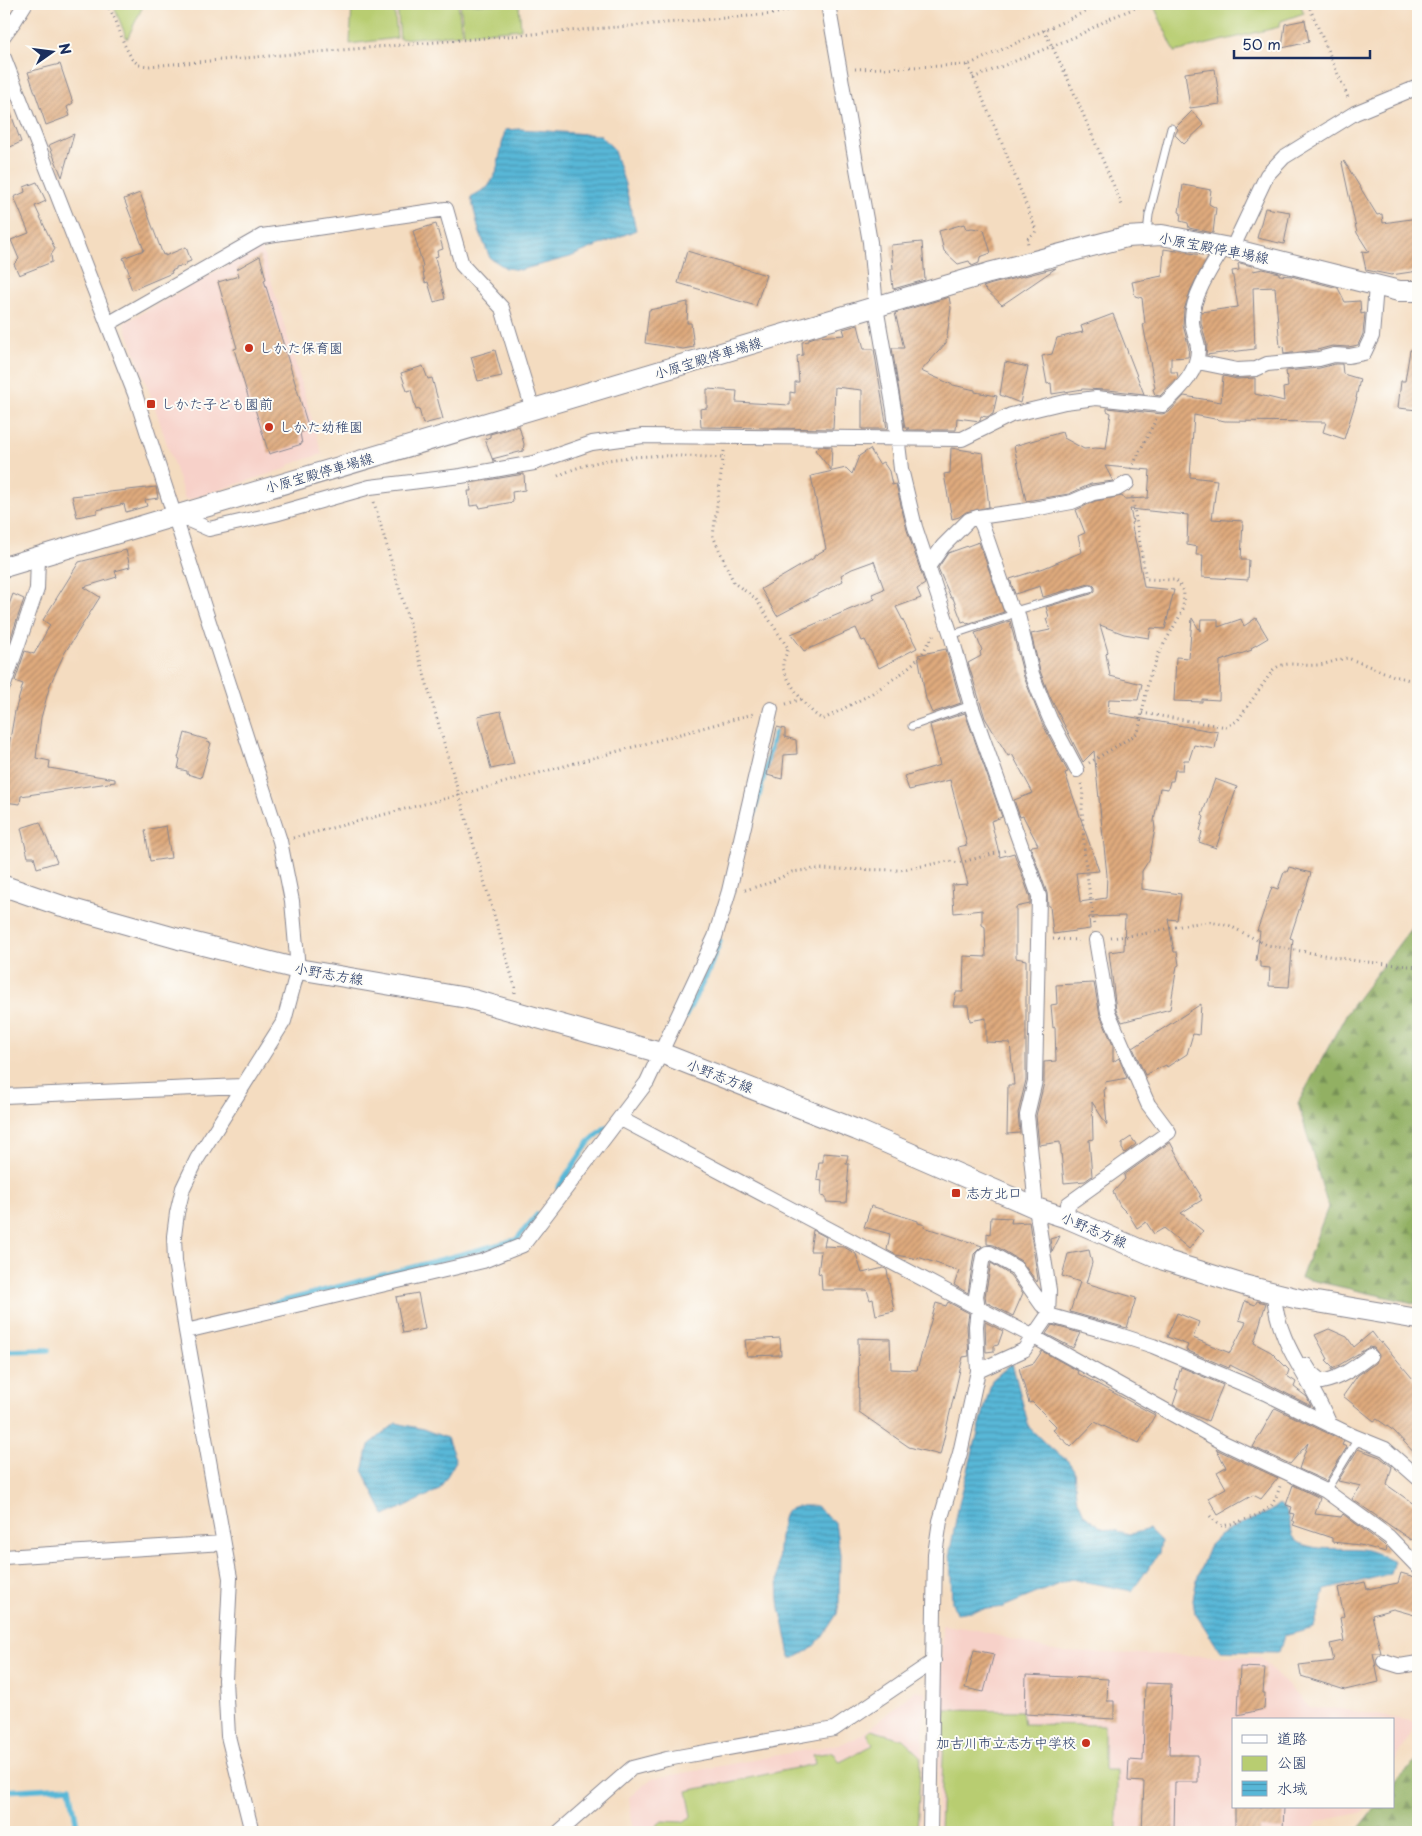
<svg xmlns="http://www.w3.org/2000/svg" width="1422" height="1836" viewBox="0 0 1422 1836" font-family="'Playpen Sans','Klee One',sans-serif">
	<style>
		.built { fill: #f7d1c9 }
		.green { fill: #b8cd71; stroke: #6a7e68 }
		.forest { fill: url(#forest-firs); stroke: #567060 }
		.water { fill: url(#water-rules); stroke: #3a739a }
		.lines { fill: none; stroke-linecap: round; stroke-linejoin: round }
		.stream { stroke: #59b7d7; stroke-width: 5.5 }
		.building { fill: url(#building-hatch) }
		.service-casing { stroke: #88868f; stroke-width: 9 }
		.minor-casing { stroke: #88868f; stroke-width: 16 }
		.secondary-casing { stroke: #88868f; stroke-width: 22 }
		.path { stroke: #88868f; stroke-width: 3; stroke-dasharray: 1 4; stroke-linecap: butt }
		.service { stroke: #fff; stroke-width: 7 }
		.minor { stroke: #fff; stroke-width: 14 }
		.secondary { stroke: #fff; stroke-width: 20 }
		.poi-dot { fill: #c8321e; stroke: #fdfcf7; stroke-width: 2 }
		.labels { text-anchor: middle; stroke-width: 4; stroke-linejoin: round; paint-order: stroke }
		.street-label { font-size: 14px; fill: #1b2f5e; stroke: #fdfcf7 }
		.poi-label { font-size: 14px; fill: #1b2f5e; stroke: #fdfcf7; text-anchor: start }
	</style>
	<defs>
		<pattern id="forest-firs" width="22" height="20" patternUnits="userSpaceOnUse" patternTransform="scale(1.25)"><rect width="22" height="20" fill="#92b063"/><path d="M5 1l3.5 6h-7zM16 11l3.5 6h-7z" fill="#769055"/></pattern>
		<pattern id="water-rules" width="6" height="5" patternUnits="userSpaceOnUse" patternTransform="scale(1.25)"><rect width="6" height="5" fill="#59b7d7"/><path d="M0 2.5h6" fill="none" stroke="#4995b2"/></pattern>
		<pattern id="building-hatch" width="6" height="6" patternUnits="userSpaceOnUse" patternTransform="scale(1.25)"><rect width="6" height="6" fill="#dfaa7d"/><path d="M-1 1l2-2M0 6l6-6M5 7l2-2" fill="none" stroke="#b48b6a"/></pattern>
	</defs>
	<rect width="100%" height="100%" fill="#fdfcf7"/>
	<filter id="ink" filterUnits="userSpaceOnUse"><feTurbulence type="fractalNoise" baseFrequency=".02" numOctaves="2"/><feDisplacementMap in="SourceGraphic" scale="10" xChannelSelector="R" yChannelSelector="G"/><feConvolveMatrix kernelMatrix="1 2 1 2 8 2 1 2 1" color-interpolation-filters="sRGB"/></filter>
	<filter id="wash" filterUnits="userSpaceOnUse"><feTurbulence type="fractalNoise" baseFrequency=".0096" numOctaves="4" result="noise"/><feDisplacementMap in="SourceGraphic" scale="20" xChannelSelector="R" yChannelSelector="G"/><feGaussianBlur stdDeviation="1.12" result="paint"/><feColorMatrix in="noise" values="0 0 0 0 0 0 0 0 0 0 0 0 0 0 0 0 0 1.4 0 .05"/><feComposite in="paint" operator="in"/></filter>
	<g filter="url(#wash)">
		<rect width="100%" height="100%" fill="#f4dcc0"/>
		<path class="built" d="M261 246 322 454 288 465V468L188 500 185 499 155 408 124 323Z
			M942 1625 973 1629 1058 1652 1260 1657 1310 1708 1340 1709 1417 1722 1393 1765V1720H1233V1807H1367L1361 1813 1319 1821 1309 1832H937Z
			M915 1690 925 1692 919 1832H633L629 1797 651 1779 838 1744 853 1740 869 1729Z"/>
		<path class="green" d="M113 4H144L127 39Z
			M352 4H394L397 38 350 44Z
			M397 4H458L462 34 400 39Z
			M460 4H519L521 29 464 34Z
			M1153 4H1300L1304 13 1281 21 1279 27 1175 52Z
			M945 1710 1022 1711 1024 1724 1104 1725V1770H1117V1832H940Z
			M871 1730 903 1739 921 1756 917 1832H657L656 1826 662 1821 683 1822 692 1816 687 1791 815 1764 813 1755 833 1752 840 1762 873 1745 867 1733Z"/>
		<path class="forest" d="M1418 919V1304L1301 1278 1328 1207 1298 1103 1348 1011Z
			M1418 1760V1832H1355L1375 1807H1393C1393 1777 1396 1780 1418 1760Z"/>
		<path class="water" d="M520 129 600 135 613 148 625 184 636 230 570 257 520 270 506 268 490 258 479 231 471 197 488 187 496 173 505 130Z
			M1012 1363 1029 1427 1048 1446 1068 1461 1074 1470 1076 1495 1084 1514 1102 1528 1131 1534 1149 1529 1161 1541 1159 1553 1132 1591 1071 1579 1003 1607 956 1613 952 1602 950 1551 959 1503 992 1380Z
			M396 1423 423 1429 447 1438 456 1461 439 1490 385 1516 363 1472 369 1445Z
			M1279 1504C1293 1512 1286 1537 1300 1543 1319 1552 1341 1547 1361 1549 1372 1550 1383 1556 1394 1561L1390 1574 1325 1590 1314 1628 1284 1636 1279 1652 1220 1651 1195 1613 1193 1599 1197 1579 1209 1546 1219 1536 1230 1529 1269 1512Z
			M803 1506H816L835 1523 840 1554 839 1604 837 1614 822 1637 810 1650 794 1658H790C788 1641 784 1625 780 1608 777 1593 777 1523 786 1512 790 1507 797 1507 803 1506Z"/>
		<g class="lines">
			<path class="stream" d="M754 814 775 733
				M685 1017 708 972 720 941
				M558 1188 589 1142 606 1127
				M269 1305 516 1240 537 1215
				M4 1351 48 1350
				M4 1791 70 1787 78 1832"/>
		</g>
		<g id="blocks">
			<path class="building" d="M1305 20 1309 42 1282 48 1285 24Z
				M60 64 73 103 67 107 70 116 46 125 28 72Z
				M1215 69 1220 104 1190 108 1185 73Z
				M4 100H6L21 142 4 150Z
				M1192 111 1204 125 1184 144 1175 135 1178 129 1176 127Z
				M74 134 62 177 49 145Z
				M1344 161 1377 215 1382 214 1383 223 1418 218V271L1391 275 1366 270 1362 251 1369 252 1357 233 1342 163Z
				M37 182 46 201 35 206 55 249 51 255 52 262 19 275 14 264 19 259 11 240 29 233 14 197 25 192 24 187Z
				M1183 185 1211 190 1209 204 1216 208 1213 233 1189 228 1188 223 1180 221 1181 213 1179 212Z
				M140 193 163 255 165 254V256L186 247 191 261 186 263V265L176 267V269L171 271 172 273 132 290 127 276 130 275 123 258 144 250 124 199Z
				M1265 208 1290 212 1284 244 1257 238Z
				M436 224 443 249 437 251 438 256 435 257 445 299 434 302 428 282 425 283 422 267 423 266 413 231Z
				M964 224 966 229 972 228 984 230 991 253 980 257 979 263 972 266 969 261 958 264 944 251 939 231Z
				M922 242 925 280 893 289 891 269H893L891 245Z
				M1164 249 1208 256 1191 289 1184 310 1183 325 1189 348 1188 357 1171 358V372H1177L1178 377 1160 396 1155 395 1153 389 1155 388 1143 324 1145 323 1142 298 1135 296 1132 282 1162 276Z
				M687 251 766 275 756 306 678 283Z
				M260 256 266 279 264 280 309 429 300 433 302 444 269 454 255 409 252 410 234 349 237 348 218 282 239 276 237 269Z
				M1240 263 1252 266 1253 271 1263 269 1279 273V275L1291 276 1338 288 1345 302 1360 301 1361 314 1365 313 1363 334 1358 345 1348 347 1332 346 1317 350 1284 354 1283 346 1280 347 1275 287 1253 288 1255 349 1206 355 1207 345 1201 323V312L1238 307 1232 271 1239 270 1238 264Z
				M1056 268 1002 305 983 287 992 284Z
				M949 297 951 308 946 343 921 371 953 385 975 390V392L997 396 993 414 987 417 981 416 980 421 957 418 956 430H906L909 428H905L892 348H904L895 313Z
				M688 302 687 323H691L694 347 683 349 645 343 649 310Z
				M1113 314 1144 394 1108 390 1083 389 1052 394 1051 383 1047 384 1042 356 1052 354 1057 338 1083 332 1081 326Z
				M858 325 864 349H874L887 429H862V390L835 387 833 429 701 427 700 409 707 408V389L737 391 736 402 790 405V392L795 393V382H799L797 356 803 355 802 342 809 341V339L815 337 845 335 843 329Z
				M495 350 502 376 478 381 471 357Z
				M1410 350 1418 351V410L1398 408 1401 381H1405Z
				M1005 362 1028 367 1020 403 1000 395Z
				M1335 364H1342L1343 374 1360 379 1356 398H1357L1344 439 1323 432 1326 422 1225 421 1194 415 1190 477 1217 480 1212 519 1243 521 1241 560H1249L1248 580 1202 577 1203 555H1196L1197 547 1187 545 1188 515 1130 509 1133 522 1131 523 1138 552 1144 587 1174 590 1165 629 1151 628 1149 638 1124 634 1100 625 1108 652 1106 654 1110 676 1142 684 1138 700 1109 699 1108 713 1218 732 1215 749 1194 745 1189 760H1184L1183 770H1175L1173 781H1170L1168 789 1160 788 1154 821 1155 829 1149 860 1142 871V889L1181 894 1177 920 1168 919 1174 952H1177L1179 965 1177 966 1170 1009 1122 1022 1116 1010 1109 952 1124 950 1125 916 1089 917 1090 929 1053 934 1050 906H1048L1047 893 1031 848 1032 846 1038 845 1023 816 1020 817 1014 800 1033 793 1012 754 1008 756 985 718 968 663 981 656 980 652 982 650 975 633 1010 621 1024 677 1042 723 1068 772 1065 773 1099 871 1076 873 1080 902 1106 898 1107 875 1094 751 1083 762 1050 697 1040 671 1031 634 1050 630 1046 619 1049 617 1046 607 1091 594 1095 591V587L1092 584H1089L1043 597 1040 586 1015 594 1010 579 1044 568 1082 552 1078 536 1085 533 1076 510 1095 501 1122 496 1124 499 1148 498 1150 470 1105 466 1113 481 1091 484 1069 494 1026 501 1014 446 1062 432 1064 438 1084 449 1096 448 1106 449 1111 413 1107 411V408L1162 414 1169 412 1184 396 1221 402 1223 376 1237 379 1255 378V394L1284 401 1283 388 1288 387 1286 371 1320 368Z
				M423 366 428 379 432 378 443 419 423 424 419 409 416 410 411 390 407 391 401 373Z
				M519 426 524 444 523 451 492 459 496 461H493L485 439 490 437V434Z
				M819 446 832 447 831 470 815 450Z
				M951 448 983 453 989 507 966 512 959 517 952 519 944 474 950 473Z
				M870 449 879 464 883 462 889 471 892 485 896 484 907 530 925 584 917 589 921 598 896 607 917 648 879 668 865 640 862 641 856 628 804 651 791 634 875 599 872 594 884 589 874 561 852 569 841 575 843 581 777 616 761 589 814 558V556L826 549 811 476 846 468 852 474 859 456Z
				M524 474 525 490 512 492 513 502 480 508 479 505 470 506 468 491H471L470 483Z
				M156 487 158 498 145 500 147 506 126 512 124 504 97 510V513L77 517 72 496Z
				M979 542 1004 612 967 624 965 621 962 622 953 598H951L938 568 948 553Z
				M126 550 130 567 115 571 117 577 84 587 100 597 64 654 50 685 41 718 36 758 50 761 49 768 115 779V782L21 796 20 804 4 802 6 752 8 751 15 711 23 684 15 681 25 651 34 654 50 625 43 620 79 562Z
				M13 594 24 599 5 655 4 618Z
				M1192 618 1200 631 1201 619H1218V627L1241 619 1244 626 1256 618 1268 638 1251 648 1252 650 1220 661 1219 700 1202 699V702L1174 701 1176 657 1189 658Z
				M946 649 961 703 932 713 926 699 918 655Z
				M501 711 514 764 491 769 478 716Z
				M965 713 1002 817 991 821 1000 857 1014 853 1030 897V904L1016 907V958L1026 960V1080L1018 1113 1020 1133 1007 1134 1008 1085H1014L1010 1043 986 1042V1018L970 1021 968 1006H953L956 992H963L964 956 986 957 985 927 982 925V910L954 913 952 885 968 884 958 847 967 845 950 780 909 790 904 776 940 765 930 725Z
				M777 727 785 729V737L796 740 797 754 784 755 782 779 767 775Z
				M185 733 208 740 207 742 211 743 201 778 187 774V771L178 769 180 759 178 758Z
				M1215 779 1237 787 1216 848 1199 842 1202 832 1200 830 1204 817 1202 815Z
				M40 822 57 862 37 868 34 857H28L21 828Z
				M166 826 171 858 150 861 145 830Z
				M1289 867 1311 873 1290 938 1293 939 1289 987 1269 986 1270 968 1260 967V962L1256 961 1260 931H1257L1272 887 1278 889 1284 872H1287Z
				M1094 983 1100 1015 1113 1045V1062L1119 1058 1127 1078 1105 1082 1106 1089H1104L1107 1125 1092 1102 1093 1139 1089 1140 1092 1176 1085 1181 1064 1183 1060 1142 1039 1145 1036 1116 1044 1083V1062L1056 1061 1055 1027 1053 1028 1051 1005 1057 1004 1056 985Z
				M1201 1004 1199 1035 1193 1034 1187 1054 1167 1067 1166 1065 1145 1075 1133 1048Z
				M1131 1137 1136 1144 1125 1153 1122 1149V1143Z
				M1170 1142 1182 1164H1181L1201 1196H1199L1202 1200 1181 1213 1203 1231 1189 1249 1164 1228 1154 1234 1146 1222 1137 1228 1129 1215 1120 1206 1113 1192 1125 1179 1124 1175Z
				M823 1153 848 1155 846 1164H849L846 1203 826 1202V1197L821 1196 822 1181 817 1180 819 1162H823Z
				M871 1206 918 1221V1223L925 1225 924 1227 982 1246 974 1254 968 1293 954 1285 959 1271 918 1257V1259L896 1255 887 1250 890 1234 864 1227Z
				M991 1217 1012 1218 1011 1223 1029 1222 1038 1279 1037 1282 1021 1261 994 1245 987 1244V1233L990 1234Z
				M813 1230 826 1237 824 1246 844 1247 856 1254 862 1273 884 1268 887 1270 894 1311 876 1315 873 1299 870 1300 867 1290H822L821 1274 818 1273 821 1251H810Z
				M1060 1236 1052 1252 1050 1239Z
				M1089 1250 1092 1263 1086 1283 1136 1298 1127 1328 1070 1312 1080 1282 1062 1276 1068 1254Z
				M991 1263 1010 1275 1023 1293 1013 1316 986 1302 985 1296Z
				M418 1293 425 1329 403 1333 396 1297Z
				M1245 1301 1255 1305 1257 1301 1266 1303 1254 1343 1271 1352 1289 1370 1287 1376 1296 1382 1294 1387 1307 1397 1311 1406 1230 1365 1229 1368 1186 1350 1188 1345 1167 1337 1177 1313 1199 1322 1193 1338 1230 1353 1246 1322 1239 1320Z
				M948 1302 969 1313 967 1326 969 1356 963 1357 940 1455 909 1447 859 1412 858 1338 890 1339 891 1369 917 1370 936 1303 946 1306Z
				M985 1322 1003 1331 998 1345 994 1346V1351L986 1352Z
				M1052 1325 1080 1333 1073 1348 1046 1334Z
				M1329 1329 1347 1337 1354 1347 1372 1332 1381 1344 1382 1342 1418 1385V1457L1394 1431 1377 1419 1374 1421 1343 1396 1358 1375 1376 1363 1379 1355 1374 1348 1369 1347 1331 1370 1333 1367 1326 1360 1328 1359 1315 1335Z
				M780 1338 781 1355 747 1356 745 1340Z
				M1042 1351 1078 1371 1077 1373 1155 1415 1139 1443 1095 1422 1071 1447 1053 1430 1056 1426 1032 1402 1029 1403 1019 1368 1034 1363Z
				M1181 1367 1223 1385 1208 1421 1193 1415 1173 1405 1178 1390 1175 1389Z
				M1275 1408 1344 1441 1342 1445 1347 1447 1326 1481 1299 1469 1308 1443 1290 1464 1253 1447Z
				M1216 1449 1220 1451 1278 1478 1261 1499 1253 1495 1218 1515 1208 1498 1226 1488 1217 1472 1226 1467Z
				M1358 1449 1380 1457 1392 1467 1387 1485 1418 1507V1529L1411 1540 1352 1499 1361 1486 1338 1481Z
				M1293 1485 1320 1498 1315 1514 1341 1517 1343 1514 1383 1544 1387 1548 1386 1552 1360 1545 1332 1542V1538L1293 1525 1295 1522 1292 1520 1294 1514 1290 1513 1292 1507 1286 1505Z
				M1401 1573 1418 1578V1616L1393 1609 1372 1615 1381 1653H1373L1379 1682 1345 1690 1301 1676 1299 1665 1334 1661 1330 1644 1344 1641 1340 1618 1344 1616 1338 1588 1365 1582 1367 1589 1398 1583Z
				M974 1650 994 1654 984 1692 965 1688Z
				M1240 1667 1265 1668 1263 1693H1265L1264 1709 1238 1715Z
				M1026 1675 1108 1679 1107 1701H1114V1719L1025 1714Z
				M1145 1683 1171 1684 1169 1755H1198V1782H1175L1174 1832H1142L1144 1782 1128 1781 1129 1760 1143 1761Z
				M1235 1807H1284L1283 1829 1260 1828V1832H1235Z"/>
		</g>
	</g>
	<g filter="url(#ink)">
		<use href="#blocks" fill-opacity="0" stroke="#88868f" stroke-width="1"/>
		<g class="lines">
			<g class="service-casing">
				<path id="service" d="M1147 233 1149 215 1171 128
					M951 635 1008 616 1018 610 1090 589
					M912 726 971 705
					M1326 1491 1354 1445 1361 1440"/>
			</g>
			<g class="minor-casing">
				<path id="minor" d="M828 4 870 242 876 307 894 410 901 469 915 527 951 635 971 705 1039 896 1035 1081 1027 1115 1036 1208 1049 1290 1048 1315 1024 1350 978 1371
					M4 35 15 20 25 4
					M4 58 135 394 280 841 292 901 298 969 284 1021 197 1159 183 1188 177 1213 174 1236 175 1261 186 1331 230 1578 225 1680 228 1736 252 1832
					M1232 249 1267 175 1284 157 1355 113 1418 87
					M108 324 262 236 446 209 462 265 502 308 533 410
					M1198 362 1237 370 1256 369 1267 364 1319 359 1334 355 1349 356 1364 353 1372 336 1376 286
					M177 515 209 529 275 514 370 487 461 476 534 463 592 443 643 436 962 439 1011 415 1065 402 1096 398 1163 405C1180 389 1199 372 1198 347 1197 339 1192 330 1192 321 1191 298 1212 266 1224 247
					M978 517 983 527 1010 606 1018 615 1032 674 1042 700 1050 719 1077 770
					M928 567 943 546 969 520 978 517 1022 511 1072 502 1093 493 1117 489 1127 483
					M4 685 37 589 38 556
					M4 1096 242 1086
					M621 1119 978 1308 976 1326 978 1371 960 1453 940 1521 935 1554 930 1832
					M1067 1218 1068 1204 1169 1132 1148 1104 1108 1012 1096 940
					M1274 1293C1276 1343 1312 1380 1330 1425
					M1048 1308 1042 1305 1016 1268 990 1253H987L983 1256 976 1296 978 1308 1034 1337 1224 1443 1326 1491 1389 1537 1418 1567
					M1048 1315 1116 1334 1153 1346 1265 1393 1353 1436 1385 1449 1418 1478
					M186 1331 483 1261 523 1245 647 1082 715 937 729 891 771 709
					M1306 1365 1311 1373 1322 1382C1341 1378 1355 1367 1370 1356
					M4 1557 223 1543
					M1384 1661 1400 1666 1418 1663
					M559 1832 632 1768 667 1759 834 1729 934 1661"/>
			</g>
			<g class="secondary-casing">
				<path id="secondary" d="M4 567 989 273 1126 237 1162 235 1224 247 1399 291H1418
					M4 886 62 906 179 939 298 969 467 998 661 1053 857 1130 1036 1208 1067 1218 1164 1260 1247 1286 1299 1299 1418 1319"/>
			</g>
			<path class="path" d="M107 4 116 21 124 44 132 59 139 65 149 66 773 14 811 4
				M1308 4 1349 100
				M1044 30 1068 79 1122 205
				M968 65 1004 148 1036 230 1035 233 1027 239 1028 244
				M855 69 968 65 1102 4
				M973 78 1077 36 1113 17 1145 4
				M724 451 713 536 734 583 755 598 788 648C787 654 782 661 783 667 786 680 811 717 824 719L871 694 902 673 920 657 935 633
				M1131 469 1156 419
				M558 476C608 451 670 455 723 458
				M374 502 515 987V993
				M786 704 802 699
				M1142 713 1227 727 1238 720 1273 670C1286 659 1301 667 1316 665 1327 665 1337 659 1348 658L1394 676 1418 682
				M1089 763 1138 733 1149 678 1159 653 1183 610 1184 591 1176 580 1146 579 1132 496
				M1081 784 1083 790 1082 808 1085 859 1094 926
				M293 838 459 795 753 714
				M745 890 769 883 792 872 814 869 900 870 949 861 959 863 1007 850
				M1111 938 1143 934 1190 924 1210 922 1230 926 1267 945 1357 961 1418 967
				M1053 939 1082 940
				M1210 1516 1219 1525 1223 1526C1236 1523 1264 1515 1272 1505 1276 1499 1278 1492 1280 1486"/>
			<use href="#service" class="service"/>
			<use href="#minor" class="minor"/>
			<use href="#secondary" class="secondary"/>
		</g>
	</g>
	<g class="poi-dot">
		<circle cx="249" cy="348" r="5"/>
		<rect x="146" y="399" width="10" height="10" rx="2.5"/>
		<circle cx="269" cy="427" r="5"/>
		<rect x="951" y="1188" width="10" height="10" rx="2.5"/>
		<circle cx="1086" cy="1743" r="5"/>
	</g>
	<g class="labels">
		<g class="street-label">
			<text transform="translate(1214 248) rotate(11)" y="5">小原宝殿停車場線</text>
			<text transform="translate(708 358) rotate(-17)" y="5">小原宝殿停車場線</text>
			<text transform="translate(319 473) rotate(-16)" y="5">小原宝殿停車場線</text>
			<text transform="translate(329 974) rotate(10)" y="5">小野志方線</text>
			<text transform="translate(720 1076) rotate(21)" y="5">小野志方線</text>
			<text transform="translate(1094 1230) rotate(23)" y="5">小野志方線</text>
		</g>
		<g class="poi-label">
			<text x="259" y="353">しかた保育園</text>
			<text x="161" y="409">しかた子ども園前</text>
			<text x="279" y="432">しかた幼稚園</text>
			<text x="966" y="1198">志方北口</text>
			<text x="1076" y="1748" text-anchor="end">加古川市立志方中学校</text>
		</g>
	</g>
	<rect width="1422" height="1836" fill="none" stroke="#fdfcf7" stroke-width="20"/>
	<rect x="1232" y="1718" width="162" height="90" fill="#fdfcf7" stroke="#a3aaba"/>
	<rect x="1242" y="1735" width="25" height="8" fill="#ffffff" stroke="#a3aaba"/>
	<text x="1277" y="1744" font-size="15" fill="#1b2f5e">道路</text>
	<rect x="1242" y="1756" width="25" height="15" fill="#b8cd71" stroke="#a3aaba"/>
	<text x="1277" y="1768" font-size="15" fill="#1b2f5e">公園</text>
	<rect x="1242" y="1781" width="25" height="15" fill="url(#water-rules)" stroke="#a3aaba"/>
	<text x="1277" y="1794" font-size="15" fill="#1b2f5e">水域</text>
	<g transform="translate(52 52) rotate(76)" stroke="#fdfcf7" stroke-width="4" paint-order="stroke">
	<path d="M0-4L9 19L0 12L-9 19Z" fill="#1b2f5e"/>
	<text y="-8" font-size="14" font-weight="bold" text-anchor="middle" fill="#1b2f5e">N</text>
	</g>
	<path d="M1234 50v8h136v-8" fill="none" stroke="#1b2f5e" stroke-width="2.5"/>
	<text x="1242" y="50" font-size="15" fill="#1b2f5e" stroke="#fdfcf7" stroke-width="4" paint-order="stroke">50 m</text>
</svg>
